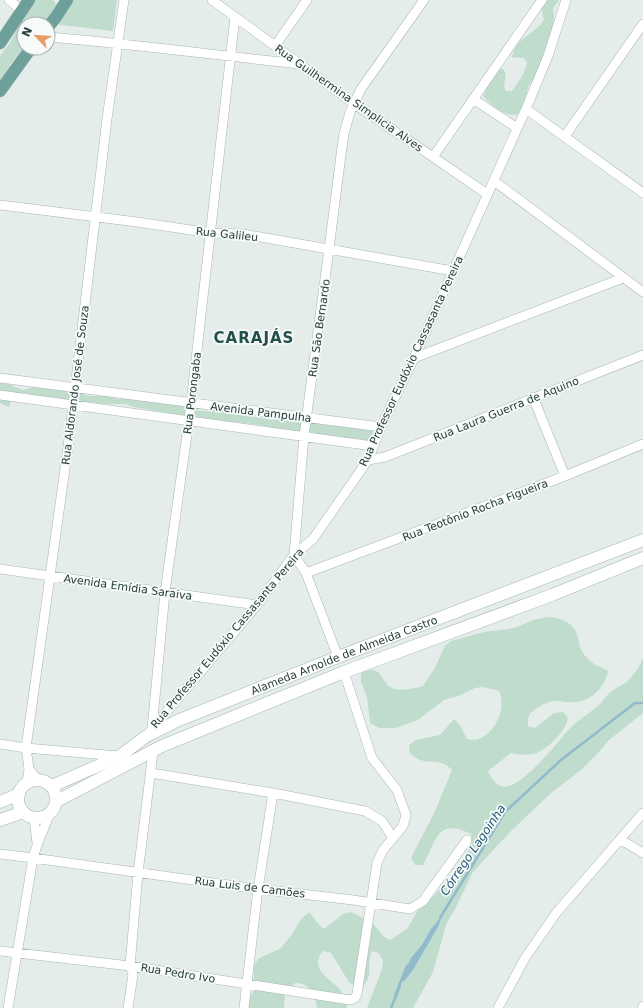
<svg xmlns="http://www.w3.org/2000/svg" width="643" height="1008" viewBox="0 0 643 1008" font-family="'DejaVu Sans',sans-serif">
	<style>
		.green { fill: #c0dccd }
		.water { fill: #92bacd }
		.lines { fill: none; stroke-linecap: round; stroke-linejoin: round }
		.stream { stroke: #92bacd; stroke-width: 2.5 }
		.street-casing { stroke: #a8b5b3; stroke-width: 10 }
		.secondary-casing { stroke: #a1b5b2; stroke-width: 13 }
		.primary-casing { stroke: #c2c9c8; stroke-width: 13 }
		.street { stroke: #fff; stroke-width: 9 }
		.secondary { stroke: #fff; stroke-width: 12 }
		.primary { stroke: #6d9f9b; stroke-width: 12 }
		.labels { text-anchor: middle; stroke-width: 3.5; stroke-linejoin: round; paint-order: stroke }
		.street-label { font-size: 11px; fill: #263e3c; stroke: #f6faf8 }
		.water-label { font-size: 12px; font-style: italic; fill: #245a76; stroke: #f6faf8 }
		.district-label { font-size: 15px; font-weight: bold; letter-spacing: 1px; fill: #234f4c; stroke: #f6faf8 }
	</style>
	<rect width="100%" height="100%" fill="#e5edeb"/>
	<path class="green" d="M31 0H53L57 6 48 24H24V46L10 65 9 71 0 87V56L11 41Z
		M71 0H117L113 31 53 24Z
		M548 0H559L553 8 554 14 553 33 537 75 529 85 522 109 519 114C504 118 493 106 483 96L494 73 497 69H503L506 74 504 86 506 91H512C518 83 525 73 527 63L524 58 512 57C516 36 538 33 544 19 541 11 541 5 548 0Z
		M0 380 22 390 42 385 90 396H108L117 399H132L179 405 200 411H223L272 420 288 418 374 428 377 435 367 441 356 438 336 440 309 433 294 434 260 425 237 422 229 423 133 407 126 404H103L92 402 87 404 80 400 76 402 57 398 46 399 25 393 18 397 14 394 9 407 0 403Z
		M547 617C557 617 572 622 576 632 581 643 577 647 587 658 592 664 601 667 608 671 606 684 595 697 582 701 564 706 557 694 537 708 529 713 527 717 528 726L535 728 554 713 563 712 568 718C566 731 547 750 534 754 526 755 519 755 511 753L488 771C491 778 497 787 505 787 522 786 553 748 564 735 573 723 587 715 599 705 603 701 606 695 611 692 616 687 624 685 629 680 635 673 641 665 643 657V713L609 740 598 753 581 770 551 793 511 831 473 872 457 905 446 925 433 972 413 1008H367L382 969 383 961 379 953 372 951C366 964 374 973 364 985L356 987 349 982 331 953 323 951C303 976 350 982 347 1008H317C315 994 310 983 295 983L285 995 284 1008H249L250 998 254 990V966L258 959 281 948 292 934 301 919 309 912C315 918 317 924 324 929L343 914 351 912 373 923 383 936 390 940 407 929 418 910 425 906 460 866 472 843 471 834C436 817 437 841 423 865H415L411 858 435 811 452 770C442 760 437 763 424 761 419 760 414 757 410 753L409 745 416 740 440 735 454 719 460 725 467 739C470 739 474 740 476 740 495 735 507 708 499 691L483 687 475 688 461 695 444 700 418 720 395 728H379L370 723 367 697 361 682V673C383 663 379 681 392 688 400 692 415 688 423 686L434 669 445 646 451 641 484 632 509 629 517 627 533 620Z"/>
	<path class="water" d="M441 917 439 925 413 970 405 980 402 982 395 999 394 995 406 965 409 963 411 958 422 945 431 929Z"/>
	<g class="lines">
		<path class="stream" d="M440 918 505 812 561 760 635 703H643
			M391 1008 400 986"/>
		<g class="street-casing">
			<path id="street" d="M9 0 21 10
				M212 0 353 103 433 157 487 194
				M48 37C132 44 215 55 299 64
				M275 46 307 0
				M473 99 517 128
				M526 109 643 193
				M565 136 643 24
				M433 157 542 0
				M494 181 643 292
				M0 205 137 222 211 233 243 234 453 271
				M414 358 623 278
				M0 378 381 427
				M0 395 373 446
				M533 397 565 476
				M368 460 385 457 643 355
				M0 569 257 605
				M306 573 565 476 643 444
				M338 657 306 573 294 555 304 436 329 249 341 155 344 134 350 112 361 89 424 0
				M152 729 165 592 189 420 235 17
				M147 735 257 605 294 555 313 539 368 460 381 427 414 358 526 109 548 56 566 0
				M0 744 26 748 118 756
				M29 769 38 780
				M151 773 273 793 365 811 382 821 393 838
				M27 783 29 769 26 748 68 447 107 119 124 0
				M34 818 37 843
				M621 840 643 853
				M0 854 33 858 258 889 353 900 410 909 423 901 467 840
				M0 951 130 966 350 1000 355 998 357 994 377 863 383 850 403 826 406 815 397 790 372 758 344 672
				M8 1008 33 858C37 843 44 829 49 815
				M128 1008 133 975 130 966 138 873 153 752
				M244 1008 258 889 273 793
				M498 1008 525 958 557 912 643 813
				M642 1008 643 1006"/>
		</g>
		<g class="secondary-casing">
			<g id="secondary">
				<circle cx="37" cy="799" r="19"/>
				<path id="s1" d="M52 786 120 756 145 737 179 720 338 657 643 540"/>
				<path d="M57 801 162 746 344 672 552 595 643 558"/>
				<path d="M0 802 19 794"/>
				<path d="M0 820 23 812"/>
			</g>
		</g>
		<g class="primary-casing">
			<path id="primary" d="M48 27 56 17 67 0
				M0 43 29 0
				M0 91 31 48"/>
		</g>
		<use href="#street" class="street"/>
		<use href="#secondary" class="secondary"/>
		<use href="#primary" class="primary"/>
	</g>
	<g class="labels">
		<g class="street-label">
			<text transform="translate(349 98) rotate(35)" y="4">Rua Guilhermina Simplicia Alves</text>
			<text transform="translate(227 234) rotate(6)" y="4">Rua Galileu</text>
			<text transform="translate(319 328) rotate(-82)" y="4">Rua São Bernardo</text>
			<text transform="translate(411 361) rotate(-65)" y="4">Rua Professor Eudóxio Cassasanta Pereira</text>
			<text transform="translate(75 385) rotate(-83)" y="4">Rua Aldorando José de Souza</text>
			<text transform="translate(192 393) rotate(-83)" y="4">Rua Porongaba</text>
			<text transform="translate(506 409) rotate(-22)" y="4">Rua Laura Guerra de Aquino</text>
			<text transform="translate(261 412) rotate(7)" y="4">Avenida Pampulha</text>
			<text transform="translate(475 510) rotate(-21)" y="4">Rua Teotônio Rocha Figueira</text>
			<text transform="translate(128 587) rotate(8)" y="4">Avenida Emídia Saraiva</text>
			<text transform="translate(227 638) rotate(-50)" y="4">Rua Professor Eudóxio Cassasanta Pereira</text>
			<text dy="4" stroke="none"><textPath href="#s1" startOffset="321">Alameda Arnolde de Almeida Castro</textPath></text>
			<text transform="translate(250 887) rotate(7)" y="4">Rua Luis de Camões</text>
			<text transform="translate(178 973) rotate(9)" y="4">Rua Pedro Ivo</text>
		</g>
		<g class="water-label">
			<text transform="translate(473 850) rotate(-56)" y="4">Córrego Lagoinha</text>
		</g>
		<g class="district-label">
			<text x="254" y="343">CARAJÁS</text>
		</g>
	</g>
	<g transform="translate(36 36) rotate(295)"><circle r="19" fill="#f6faf8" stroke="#a3afad"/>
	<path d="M0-3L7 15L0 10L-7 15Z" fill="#e79e69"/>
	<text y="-6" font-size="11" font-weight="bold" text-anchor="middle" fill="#263e3c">N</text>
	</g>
</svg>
